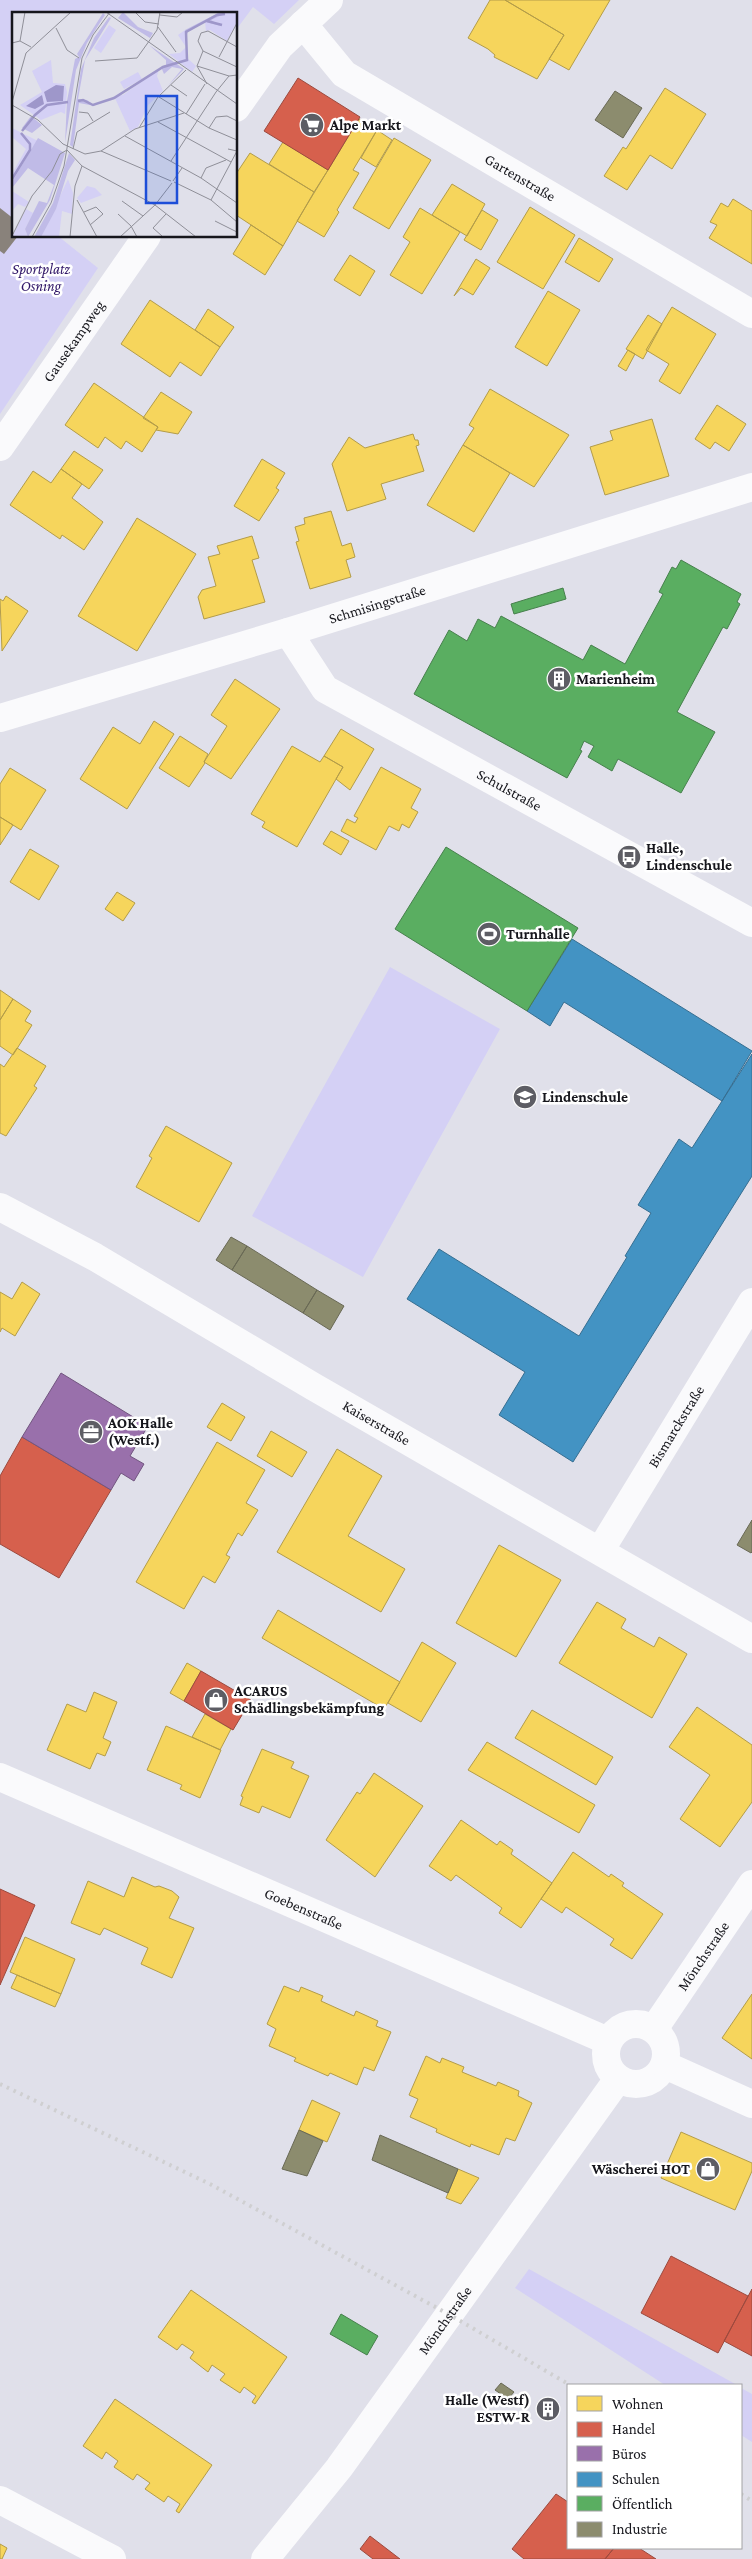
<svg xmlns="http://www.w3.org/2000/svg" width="752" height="2559" viewBox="0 0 752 2559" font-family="'Crimson Pro',serif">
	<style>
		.green { fill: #d4d0f5 }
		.homes { fill: #f6d55c; stroke: #b39c49 }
		.shops { fill: #d6604d; stroke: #9c4a3e }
		.offices { fill: #9970ab; stroke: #725580 }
		.schools { fill: #4393c3; stroke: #366e91 }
		.public { fill: #5aae61; stroke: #46804c }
		.industry { fill: #8c8c6e; stroke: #696955 }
		.building { fill: #89827b }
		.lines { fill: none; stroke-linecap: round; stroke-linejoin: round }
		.minor { stroke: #fafafc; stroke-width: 28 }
		.rail { stroke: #cfcfd1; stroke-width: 4; stroke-dasharray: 2.5 5; stroke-linecap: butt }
		.labels { text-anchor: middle; stroke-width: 5; stroke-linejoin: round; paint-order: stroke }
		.poi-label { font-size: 15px; font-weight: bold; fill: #16161c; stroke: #fff; text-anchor: start }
		.street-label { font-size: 15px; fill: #16161c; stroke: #fff }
		.park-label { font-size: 15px; font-style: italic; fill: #2f1567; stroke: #fff }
		.inset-river { fill: none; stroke: #9e97ca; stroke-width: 2.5 }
		.inset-road { fill: none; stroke: #8f8f98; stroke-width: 1 }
		.view { fill: #1d4ed8; fill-opacity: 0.15; stroke: #1d4ed8; stroke-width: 2.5 }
		.inset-edge { fill: none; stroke: #16161c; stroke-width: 2.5 }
	</style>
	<rect width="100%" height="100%" fill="#e0e0ea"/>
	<path class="green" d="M0 0H299L274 24 253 7 236 30V14H14V236H58L98 268 0 414Z
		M390 967 500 1029 363 1277 252 1216Z
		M529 2269 737 2385H665L515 2288Z
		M741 2388 752 2394V2442L741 2435Z"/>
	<path class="homes" d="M490 0H505L564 35 537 79 494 57 495 55 488 49 468 38Z
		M505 0H610L569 70 549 59 564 35Z
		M665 88 706 114 672 169 650 155 627 190 604 176 623 147 626 149Z
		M359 119 377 130 353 170 359 173 337 210 339 212 324 237 297 221Z
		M377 130 392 140 376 167 361 158Z
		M394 138 431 160 389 229 353 208Z
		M283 142 328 170 314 192 269 164Z
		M250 153 314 192 283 246 236 215V174Z
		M452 184 485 204 467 236 432 215Z
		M733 199 752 211V264L709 238 717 225 710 222 721 203 728 207Z
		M530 207 575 235 543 289 497 262Z
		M420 208 460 232 422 294 390 275 410 242 403 237Z
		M482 210 498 220 481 250 464 240Z
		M251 225 283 246 265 275 233 254Z
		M579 238 613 259 599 282 565 262Z
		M350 255 375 271 360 296 334 280Z
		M476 259 490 268 473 295 461 288 454 296Z
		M548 291 580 310 547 366 515 347Z
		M150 300 220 347 201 376 180 362 170 377 121 344Z
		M672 307 716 334 680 394 659 381 669 364 646 350Z
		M208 309 234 327 220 347 195 330Z
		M648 315 662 324 643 359 626 349Z
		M628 350 635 354 626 371 618 366Z
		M94 383 158 427 142 452 126 441 121 449 105 437 98 448 65 425Z
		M490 389 569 435 534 487 463 445 474 428 469 425Z
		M161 392 192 412 178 434 156 430 158 427 143 418Z
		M717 405 746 424 729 451 715 442 710 449 695 439Z
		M652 419 669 476 605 495 590 447 613 440 610 431Z
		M413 434 415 440H418L419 445 416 446 424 471 381 484 386 499 347 511 332 464 349 437 365 448Z
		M463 445 510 473 474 532 427 505Z
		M74 451 103 470 89 489 61 469Z
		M262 459 285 473 276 488 279 490 259 521 234 506Z
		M61 469 82 484 72 498 103 522 84 550 62 535 60 539 10 505 33 471 51 483Z
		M331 511 342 546 351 543 355 557 346 560 351 577 310 589 296 542 299 541 295 527 305 524 304 518Z
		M137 518 196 554 137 651 78 616Z
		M252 536 259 558 252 560 265 602 204 619 198 597 202 590 216 586 208 557 220 554 217 546Z
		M6 596 28 611 2 651 0 599 3 601Z
		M235 679 280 709 231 779 204 762 227 726 211 715Z
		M154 721 174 734 127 809 80 779 113 727 140 744Z
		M341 729 374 749 350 790 336 779 343 767 324 756Z
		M180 736 208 754 204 762 205 763 189 787 159 768Z
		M292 746 320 762 324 756 343 767 297 847 262 827 265 822 251 814Z
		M381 767 421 789 411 808 418 812 409 828 402 824 399 831 389 826 376 850 341 831 347 819 355 823 358 818 354 816Z
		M10 768 46 790 21 830 0 817V784Z
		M0 817 13 825 0 845Z
		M331 831 349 841 341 855 323 844Z
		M30 849 59 866 39 900 10 882Z
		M117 892 135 903 123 921 105 909Z
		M0 990 13 999 0 1020Z
		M13 999 31 1011 25 1021 32 1025 13 1055 0 1046V1020Z
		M17 1048 46 1066 34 1086 37 1088 6 1136 0 1133V1064L4 1067Z
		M166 1126 232 1163 199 1222 136 1187 152 1158 149 1156Z
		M22 1282 40 1294 15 1336 2 1328 0 1332V1292L12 1299Z
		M222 1403 245 1417 231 1441 207 1427Z
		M271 1431 307 1452 292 1477 257 1456Z
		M217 1442 265 1470 246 1503 258 1510 242 1536 238 1533 226 1555 230 1557 215 1583 203 1576 184 1609 136 1582Z
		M337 1449 382 1476 348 1536 405 1569 381 1612 277 1552Z
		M499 1545 561 1580 516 1657 456 1623Z
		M597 1602 626 1619 621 1628 654 1647 659 1637 687 1654 652 1718 559 1663Z
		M278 1610 400 1682 384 1709 262 1638Z
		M422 1642 456 1663 421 1722 388 1703Z
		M187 1663 201 1671 184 1701 170 1693Z
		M94 1692 117 1702 103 1738 111 1742 105 1756 97 1753 90 1769 47 1750 67 1704 86 1712Z
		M697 1707 752 1745V1802L720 1847 680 1819 710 1775 669 1747Z
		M532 1710 613 1757 596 1785 515 1738Z
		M205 1714 231 1729 220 1750 192 1737Z
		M166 1726 221 1750 200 1798 180 1789 182 1785 147 1770Z
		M487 1742 595 1805 579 1833 468 1770Z
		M262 1749 294 1762 291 1768 309 1776 290 1818 262 1806 259 1813 240 1805 243 1797 241 1796Z
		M374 1773 423 1806 375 1877 326 1840 357 1792 360 1794Z
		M461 1820 497 1845 500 1841 513 1850 511 1854 552 1883 521 1928 499 1913 502 1908 456 1875 451 1881 429 1866Z
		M573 1852 609 1877 611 1874 624 1883 622 1886 663 1914 632 1959 610 1945 614 1939 566 1907 562 1913 541 1899Z
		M132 1877 155 1887 159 1886 172 1891 179 1897 169 1918 194 1928 172 1978 141 1964 148 1948 104 1928 100 1935 71 1923 88 1881 124 1897Z
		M25 1937 75 1959 61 1994 10 1972Z
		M17 1975 61 1994 55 2007 11 1988Z
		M284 1986 299 1992 301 1987 323 1996 321 2001 354 2016 356 2011 378 2021 376 2026 391 2032 374 2071 364 2067 357 2085 330 2073 328 2076 294 2061 296 2058 269 2046 276 2029 267 2024Z
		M752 1994V2059L722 2038Z
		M426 2056 440 2063 442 2058 464 2067 462 2072 496 2086 498 2082 519 2091 518 2096 532 2103 515 2141 506 2138 499 2155 471 2144 470 2147 436 2132 437 2129 410 2117 418 2099 409 2095Z
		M312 2100 340 2113 327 2142 299 2130Z
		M681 2132 752 2163V2171L735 2210 661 2178Z
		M458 2169 479 2178 461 2204 446 2198Z
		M191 2290 287 2357 255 2404 252 2402 256 2396 244 2387 240 2393 220 2380 225 2374 212 2365 208 2372 190 2358 194 2352 182 2344 177 2350 158 2337Z
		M115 2399 212 2465 179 2513 176 2511 180 2504 168 2496 164 2502 145 2489 150 2483 137 2474 133 2480 114 2467 118 2461 106 2452 102 2459 83 2446Z
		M0 2544 7 2548 2 2559H0Z"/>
	<path class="shops" d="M298 78 360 117 328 170 264 131Z
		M22 1437 111 1490 59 1578 0 1544V1476Z
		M201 1671 251 1700 233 1730 184 1701Z
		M0 1889 35 1905 0 1985Z
		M671 2256 748 2296 718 2353 641 2313Z
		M752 2289V2356L724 2341Z
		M556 2494 568 2502V2548H614L605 2559H524L512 2549Z
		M370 2536 400 2559H373L360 2549Z
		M614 2548H639L656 2559H605Z"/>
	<path class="offices" d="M61 1373 148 1426 130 1456 144 1464 134 1481 121 1473 111 1490 22 1437Z"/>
	<path class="schools" d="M572 939 752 1051 722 1101 564 1002 550 1026 527 1011Z
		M752 1054V1176L573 1462 499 1415 525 1372 407 1299 439 1249 579 1336 627 1257 625 1256 651 1213 638 1205 679 1139 692 1148Z"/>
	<path class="public" d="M681 560 741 594 737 602 740 604 727 629 723 627 677 712 715 732 681 793 618 759 612 771 588 757 594 746 584 741 580 750 582 751 567 778 414 694 449 630 467 641 478 619 495 628 501 616 583 660 591 645 625 664 663 594 659 592 672 567 676 569Z
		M563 588 566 599 514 614 511 604Z
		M446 847 578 928 527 1011 395 929Z
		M341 2314 378 2336 367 2355 330 2334Z"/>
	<path class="industry" d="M615 91 642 108 623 138 595 120Z
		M231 1237 247 1246 232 1270 216 1260Z
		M247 1246 317 1290 303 1313 232 1270Z
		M317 1290 344 1306 330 1330 303 1313Z
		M752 1520V1552L751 1553 737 1545Z
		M299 2130 323 2141 307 2176 282 2169Z
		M380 2135 458 2169 448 2193 372 2160Z
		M501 2383 514 2392 508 2399 495 2390Z
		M543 2399 559 2408 553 2419 537 2409Z"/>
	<path class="building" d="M0 208 14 219V236H18L4 254 0 251Z"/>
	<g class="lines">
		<g class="minor">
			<path id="s1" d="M303 24 344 74 752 314"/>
			<path d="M236 108 280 46 329 0"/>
			<path id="s2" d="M0 447 147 236"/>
			<path id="s3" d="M288 632 325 689 752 923"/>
			<path id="s4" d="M0 718 288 632 752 487"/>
			<path id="s5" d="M0 1207 95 1257 314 1387 752 1639"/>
			<path id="s6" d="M600 1551 752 1302"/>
			<path id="s7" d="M0 1777 608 2041"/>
			<circle cx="636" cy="2054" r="30"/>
			<path id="s8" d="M654 2029 752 1884"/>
			<path d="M665 2065 752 2104"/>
			<path d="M0 2500 112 2559"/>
			<path id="s9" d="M265 2559 339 2468 618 2079"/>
		</g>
		<path class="rail" d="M0 2084 210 2184 450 2315 570 2385
			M741 2494 752 2501"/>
	</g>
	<defs>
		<g id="supermarket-disc" transform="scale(1.25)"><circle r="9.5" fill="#5d5d64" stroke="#fff"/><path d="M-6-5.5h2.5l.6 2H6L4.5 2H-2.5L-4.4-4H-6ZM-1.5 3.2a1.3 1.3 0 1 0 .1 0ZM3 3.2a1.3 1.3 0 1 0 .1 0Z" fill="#fff"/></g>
		<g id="building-disc" transform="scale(1.25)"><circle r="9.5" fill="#5d5d64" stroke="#fff"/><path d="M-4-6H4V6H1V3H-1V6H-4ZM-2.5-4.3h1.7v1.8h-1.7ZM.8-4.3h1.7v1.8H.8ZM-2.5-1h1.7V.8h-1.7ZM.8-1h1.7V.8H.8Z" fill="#fff"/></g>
		<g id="bus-disc" transform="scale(1.25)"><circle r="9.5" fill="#5d5d64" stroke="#fff"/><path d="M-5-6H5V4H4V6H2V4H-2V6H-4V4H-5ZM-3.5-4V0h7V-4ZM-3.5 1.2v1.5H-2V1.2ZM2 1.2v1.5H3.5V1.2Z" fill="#fff"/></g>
		<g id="stadium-disc" transform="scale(1.25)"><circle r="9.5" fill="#5d5d64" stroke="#fff"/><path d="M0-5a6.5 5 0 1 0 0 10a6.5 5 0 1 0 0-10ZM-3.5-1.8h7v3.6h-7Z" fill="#fff"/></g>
		<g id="school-disc" transform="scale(1.25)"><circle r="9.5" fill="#5d5d64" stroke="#fff"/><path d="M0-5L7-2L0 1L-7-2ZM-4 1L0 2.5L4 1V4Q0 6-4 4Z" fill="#fff"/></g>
		<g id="office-disc" transform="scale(1.25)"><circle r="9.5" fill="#5d5d64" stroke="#fff"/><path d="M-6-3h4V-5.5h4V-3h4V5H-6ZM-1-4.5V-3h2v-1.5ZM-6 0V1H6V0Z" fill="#fff"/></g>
		<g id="shop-disc" transform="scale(1.25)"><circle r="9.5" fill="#5d5d64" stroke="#fff"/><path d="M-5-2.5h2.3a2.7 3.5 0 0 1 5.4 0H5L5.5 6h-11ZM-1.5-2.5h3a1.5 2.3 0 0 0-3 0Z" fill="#fff"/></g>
	</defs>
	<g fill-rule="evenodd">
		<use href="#supermarket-disc" x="312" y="125"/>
		<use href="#building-disc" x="559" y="679"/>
		<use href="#bus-disc" x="629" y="857"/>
		<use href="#stadium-disc" x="489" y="934"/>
		<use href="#school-disc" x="525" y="1097"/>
		<use href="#office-disc" x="91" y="1432"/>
		<use href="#shop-disc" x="216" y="1700"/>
		<use href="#shop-disc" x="708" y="2169"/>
		<use href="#building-disc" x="548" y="2409"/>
	</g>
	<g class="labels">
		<g class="poi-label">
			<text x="330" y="130">Alpe Markt</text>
			<text x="576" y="684">Marienheim</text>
			<text x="646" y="853">Halle,<tspan x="646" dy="17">Lindenschule</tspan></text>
			<text x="506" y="939">Turnhalle</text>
			<text x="542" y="1102">Lindenschule</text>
			<text x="108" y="1428">AOK Halle<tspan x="108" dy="17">(Westf.)</tspan></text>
			<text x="234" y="1696">ACARUS<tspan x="234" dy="17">Schädlingsbekämpfung</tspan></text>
			<text x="690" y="2174" text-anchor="end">Wäscherei HOT</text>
			<text x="530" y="2405" text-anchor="end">Halle (Westf)<tspan x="530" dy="17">ESTW-R</tspan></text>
		</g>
		<g class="street-label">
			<text dy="5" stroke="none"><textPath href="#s1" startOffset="269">Gartenstraße</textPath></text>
			<text dy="5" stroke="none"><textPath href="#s2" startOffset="129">Gausekampweg</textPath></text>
			<text dy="5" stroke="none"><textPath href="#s4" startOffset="394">Schmisingstraße</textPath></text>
			<text dy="5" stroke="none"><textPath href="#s3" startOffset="278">Schulstraße</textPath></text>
			<text dy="5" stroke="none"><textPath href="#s5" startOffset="434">Kaiserstraße</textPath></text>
			<text dy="5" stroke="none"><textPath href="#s6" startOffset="146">Bismarckstraße</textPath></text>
			<text dy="5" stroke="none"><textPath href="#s7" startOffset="331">Goebenstraße</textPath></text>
			<text dy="5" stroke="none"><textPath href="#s8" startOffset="88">Mönchstraße</textPath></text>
			<text dy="5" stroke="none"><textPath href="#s9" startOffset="299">Mönchstraße</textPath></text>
		</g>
		<g class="park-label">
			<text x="41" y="274">Sportplatz<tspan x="41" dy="17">Osning</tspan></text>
		</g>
	</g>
	<g transform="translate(12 12)">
		<rect width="225" height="225" fill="#e0e0ea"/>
		<path d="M211 0H225V10L215 29 198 18 194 19 193 10ZM97 13 104 18 89 41 82 36ZM173 18 174 45 184 54 180 60 157 42 168 41 174 35 166 23ZM39 48 41 71 53 72 55 80 53 102 49 100 29 108 8 93 30 80 20 59ZM147 57 145 64 151 79 136 93 126 115 118 119 102 84 111 83ZM126 60 130 67 112 77 108 70ZM0 116 26 129 0 170V162L14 137 0 125ZM56 167 61 181 60 202 50 199 47 225H29ZM75 174 83 176 90 183 69 191 65 186ZM0 179 17 190 13 195 6 192 0 199ZM14 197 21 201 13 217 16 225H0Z" fill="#d4d0f5"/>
		<path d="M111 0 126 15 141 21 138 26 106 6ZM208 0H216L199 8 209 14 193 10 187 12 176 19 173 30V18ZM91 1 93 3 75 31 64 58 53 131 55 89 63 47 67 45 65 42ZM97 5 99 6 73 48 66 87 75 88 83 94 67 91 61 135 58 133 69 57 82 26ZM137 33 172 57 155 75 170 57 160 55 152 62 149 55 154 53V48ZM19 104 30 113 20 121 10 116ZM26 126 53 141 38 188 16 225 13 217 27 189 35 191 42 173 16 156 0 176V170ZM57 141 63 148 56 159 44 197 29 225H22L41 191Z" fill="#c0bbe7"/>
		<path d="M44 73 52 74 51 89 35 90 32 80ZM30 83 32 92 23 97 14 94Z" fill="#9e97ca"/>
		<path class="inset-river" d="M195 9 210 13M66 89 71 88 81 93 102 86 151 55 175 48 174 20 205 3 213 2M10 119 23 103 35 93 56 90M0 167 18 138V132L9 121"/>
		<path class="inset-road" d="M94 0 225 92M123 0 133 10 147 12M148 3 165 5 171 0M146 15 164 40M44 16 55 38 67 46M8 29 13 0M0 31 8 29 19 35M225 35 196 19 189 21 186 29 191 39 225 55M191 39 185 54 195 72M207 45 225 11M83 49 125 46 145 18 148 0M185 54 217 64M159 73 175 84M147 85 197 116 225 128M0 90 14 41 59 0M0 93 26 108 51 132 73 142 89 139M67 100 76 101 81 109M174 102 193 72M146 110 219 150M127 116 146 85 174 58M197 116 204 105 215 104 225 109M113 124 189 166 225 191M61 137 65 120 98 100M89 139 123 117 172 101M89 139 159 169M159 149 204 80 217 64 225 63M189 166 194 156 214 148M161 169 170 156M162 170 199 188 225 210M65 188 85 225M199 188 225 139 216 137M110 189 131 204M72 200 84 195 91 202 78 213M106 202 119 214 125 225M203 209 225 220M1 222 20 184 40 159 48 142 55 138 70 154 143 193 184 225M150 224 141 216 154 202M20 225 39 191 52 154 70 46 81 23 98 0M58 225 63 174 70 154M108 225 143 193 160 171"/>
		<path class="view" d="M134 84H165V191H134Z"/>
		<rect width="225" height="225" class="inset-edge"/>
	</g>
	<rect x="567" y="2384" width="175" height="165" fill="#ffffff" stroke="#a2a2a4"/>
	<rect x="577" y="2396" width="25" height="15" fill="#f6d55c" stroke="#a2a2a4"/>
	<text x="612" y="2409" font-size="15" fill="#16161c">Wohnen</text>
	<rect x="577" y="2422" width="25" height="15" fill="#d6604d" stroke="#a2a2a4"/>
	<text x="612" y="2434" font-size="15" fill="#16161c">Handel</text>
	<rect x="577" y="2446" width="25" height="15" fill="#9970ab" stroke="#a2a2a4"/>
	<text x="612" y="2459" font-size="15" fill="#16161c">Büros</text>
	<rect x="577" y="2472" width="25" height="15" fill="#4393c3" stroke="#a2a2a4"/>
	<text x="612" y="2484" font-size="15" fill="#16161c">Schulen</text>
	<rect x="577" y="2496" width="25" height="15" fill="#5aae61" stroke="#a2a2a4"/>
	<text x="612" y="2509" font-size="15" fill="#16161c">Öffentlich</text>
	<rect x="577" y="2522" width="25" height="15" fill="#8c8c6e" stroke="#a2a2a4"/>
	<text x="612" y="2534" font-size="15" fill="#16161c">Industrie</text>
</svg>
